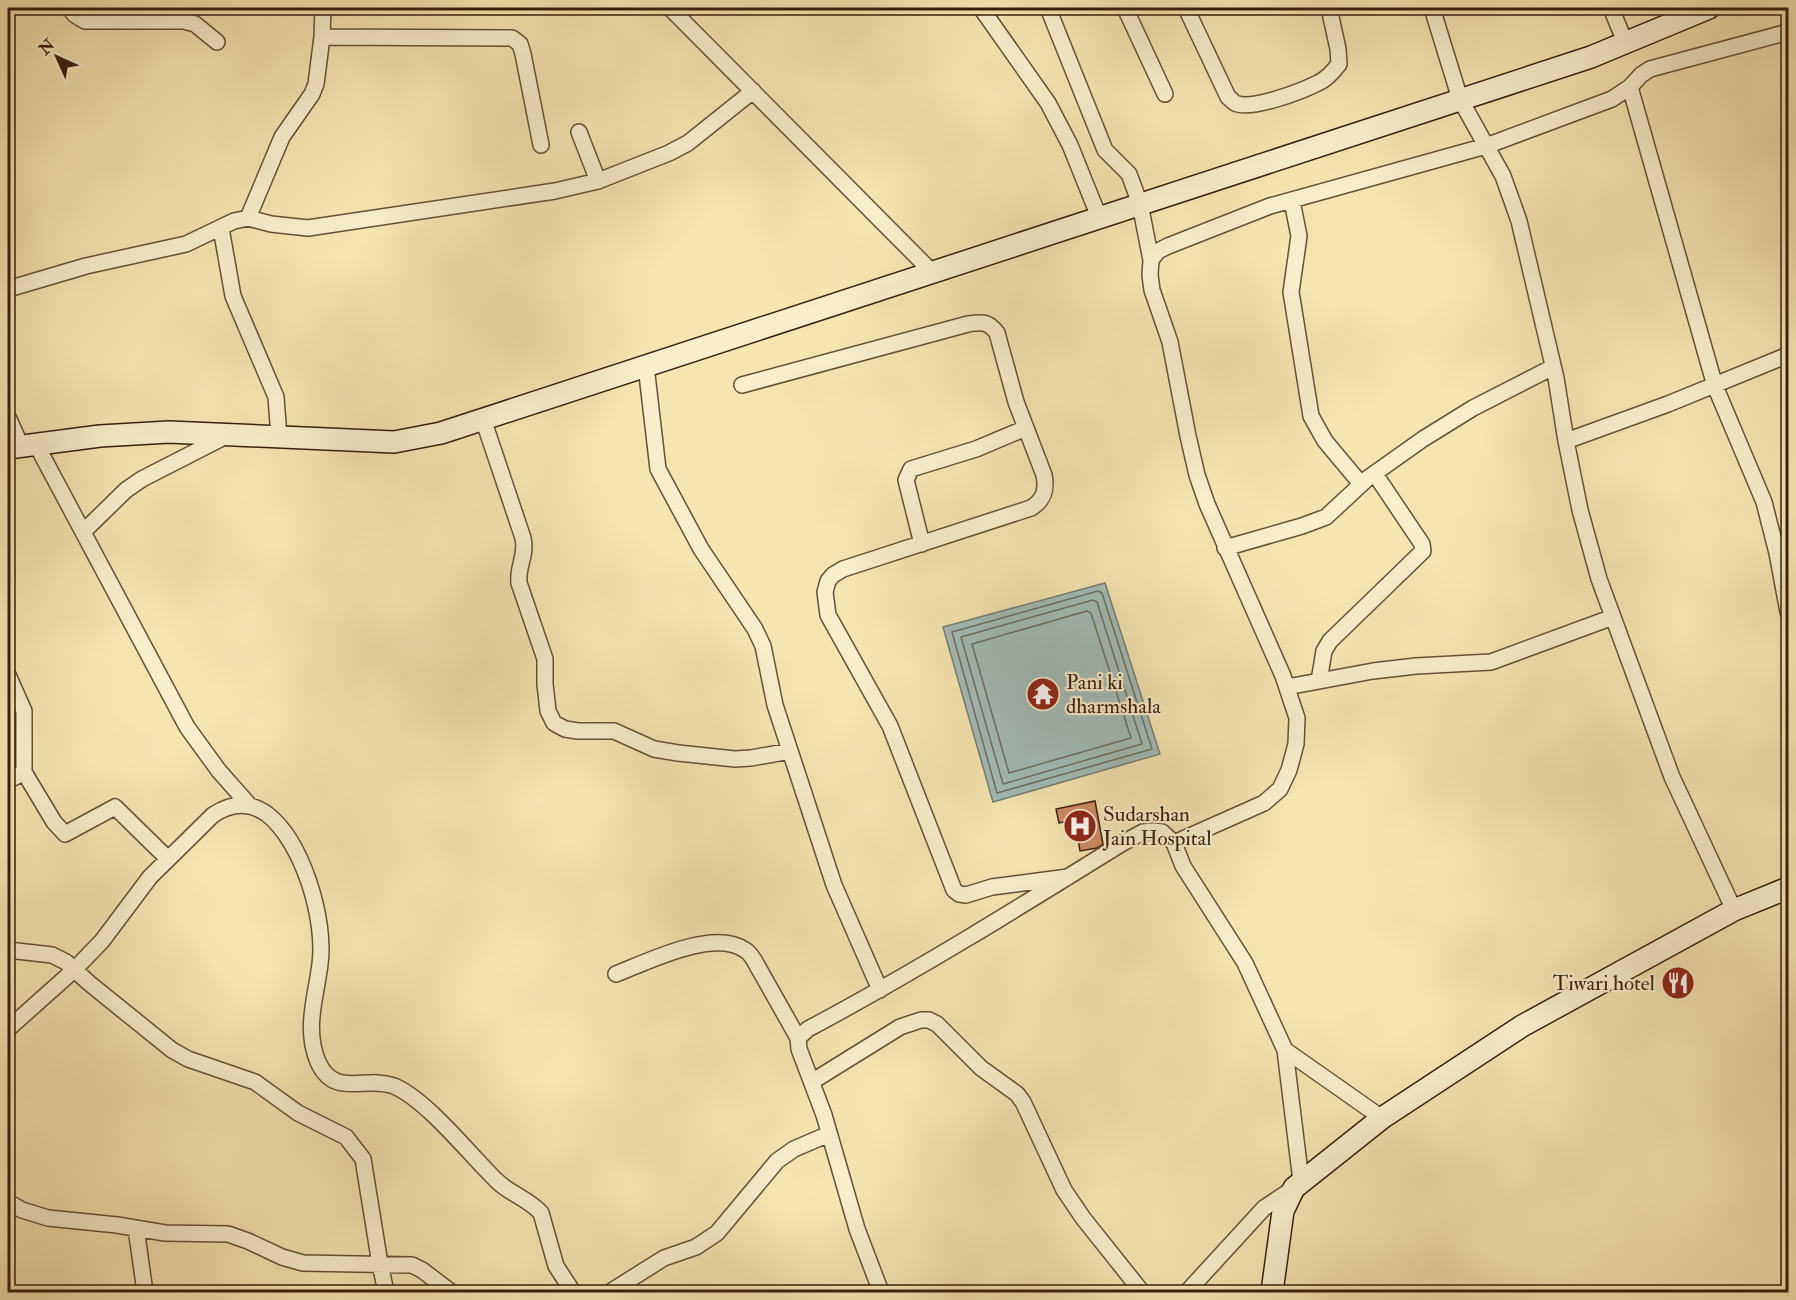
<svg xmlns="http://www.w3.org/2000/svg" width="1796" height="1300" viewBox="0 0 1796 1300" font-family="'IM FELL Double Pica',serif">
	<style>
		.water { fill: #a2bcb8; stroke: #777d74; stroke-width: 1.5 }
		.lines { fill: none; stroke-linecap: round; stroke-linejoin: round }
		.shore { stroke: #6c6d62; stroke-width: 1.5 }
		.building { fill: #cf8b65; stroke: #371e0d; stroke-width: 1.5 }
		.street-casing { stroke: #665036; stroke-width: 18 }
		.secondary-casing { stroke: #371e0d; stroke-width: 24 }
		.street { stroke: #f8eecc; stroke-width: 15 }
		.secondary { stroke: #f8eecc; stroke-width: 21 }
		.labels { text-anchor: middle; stroke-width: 4.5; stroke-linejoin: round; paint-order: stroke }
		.poi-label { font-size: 21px; fill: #371e0d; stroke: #f8eecc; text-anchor: start }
	</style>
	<rect width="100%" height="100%" fill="#f5e5b1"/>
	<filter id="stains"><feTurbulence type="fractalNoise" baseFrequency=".00333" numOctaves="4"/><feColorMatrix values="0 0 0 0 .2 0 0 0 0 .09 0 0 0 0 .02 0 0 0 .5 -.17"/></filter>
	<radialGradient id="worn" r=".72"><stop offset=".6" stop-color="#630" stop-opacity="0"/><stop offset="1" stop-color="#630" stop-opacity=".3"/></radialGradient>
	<path class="water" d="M1105 583 1160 754 993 802 943 627Z"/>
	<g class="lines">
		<path class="shore" d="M1098 591 1102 593 1152 749 997 793 952 632Z
			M1093 600 1097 602 1142 744 1003 784 961 637Z
			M1087 611 1091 613 1131 738 1009 773 972 644Z"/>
	</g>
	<path class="building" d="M1095 801 1103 844 1097 848 1080 851 1075 820 1059 823 1056 809Z"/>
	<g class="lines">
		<g class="street-casing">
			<path id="street" d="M69 8 75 15 85 21H184L195 24 217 42
				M670 8 932 272
				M981 8 1048 103 1070 145 1099 217
				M1048 8 1105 150 1129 174 1140 204 1151 260 1150 275 1152 290 1170 342 1188 436 1197 475 1207 504 1283 676 1297 718 1296 744 1289 770 1280 789 1264 803 1174 843
				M1125 8 1165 94
				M1186 8 1228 97C1231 99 1233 102 1235 103 1251 111 1302 91 1318 83 1327 79 1333 72 1339 64L1338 49 1329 8
				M1432 8 1460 99 1503 176 1519 221 1556 378 1566 441 1580 510 1599 579 1672 777 1734 910
				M1611 8 1625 42
				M322 37 512 38 520 44 523 54 541 145
				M1630 87 1715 386 1764 502 1777 553 1788 612
				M579 132 598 181
				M1292 201 1299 236 1291 292 1311 416 1325 441 1361 484
				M248 218 282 137 312 94 316 84 322 37 323 8
				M221 228 233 296 276 397 279 437
				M1151 260 1158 251 1168 246 1270 206 1486 146 1612 99 1630 87 1641 75 1650 69 1788 32
				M8 289 86 266 186 244 234 221 248 218 271 224 308 228 555 191 598 181 669 153 688 143 753 91
				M646 366 658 469 701 549 755 629 763 646 775 705 834 885 880 990
				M742 385 968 324C982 322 988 321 997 333L1016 402 1044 475C1047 490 1044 500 1031 508L843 569 833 575 828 581 825 592 828 615 890 726 954 890 959 894 966 895 992 887 1068 877
				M8 417 21 446
				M483 419 523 538C527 556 517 566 519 583L545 659V684L548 711 554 723 565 729 578 731H614L654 749 678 753 735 759 751 758 790 751
				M1566 441 1668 404 1788 355
				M36 444 187 727 219 771 250 806
				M83 532 126 490 142 479 226 436
				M922 544 906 480 911 469 976 449 1026 428
				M1225 548 1302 526 1326 517 1368 478 1423 439 1473 408 1553 367
				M8 675 24 711V772L8 781
				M1319 681 1324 651 1330 641 1423 551 1422 544 1375 474
				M1287 687 1373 671 1416 666 1491 662 1613 617
				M24 772 54 822 65 834 115 807 168 859
				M8 950 52 955 66 962 89 983 172 1050 188 1059 255 1082 298 1113 346 1137 363 1159 380 1264 386 1292
				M616 974C647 962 714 928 745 950 749 952 752 957 754 960L798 1038 799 1049 824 1115 857 1229 881 1292
				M8 1029 74 970 102 941 150 877 213 815C231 803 249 801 267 814 303 842 326 920 320 964 316 997 304 1029 318 1062 335 1099 365 1075 394 1086 427 1100 470 1155 497 1181 510 1194 529 1199 541 1213L556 1266 573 1292
				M798 1038 808 1029C915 972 1018 908 1121 844L1143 832 1153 831 1162 832 1174 843 1183 866 1245 963 1285 1050 1382 1118
				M1285 1050 1301 1181
				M813 1081 900 1027 921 1020H929L937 1024 981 1068 1017 1094 1023 1102 1064 1190 1083 1218 1142 1292
				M8 1202 22 1210 48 1218 117 1225 165 1233 228 1234 248 1241 282 1257 303 1263 412 1265 422 1270 451 1292
				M136 1228 145 1292
				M610 1292 664 1258 696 1247 717 1233 777 1161 794 1149 829 1134
				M1187 1292 1264 1208 1294 1188"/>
		</g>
		<g class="secondary-casing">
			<path id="secondary" d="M8 448 100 436 169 432 394 442 441 433 1591 57 1709 8
				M1272 1292 1283 1211 1294 1188 1382 1118 1522 1026 1734 910 1788 888"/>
		</g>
		<use href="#street" class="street"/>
		<use href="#secondary" class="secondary"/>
	</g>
	<defs>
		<g id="temple-disc" transform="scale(1.725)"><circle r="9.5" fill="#8f2418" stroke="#f8eecc"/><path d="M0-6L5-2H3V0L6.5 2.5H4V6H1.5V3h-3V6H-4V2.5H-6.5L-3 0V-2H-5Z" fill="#fff"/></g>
		<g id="hospital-disc" transform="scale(1.725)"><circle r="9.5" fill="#8f2418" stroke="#f8eecc"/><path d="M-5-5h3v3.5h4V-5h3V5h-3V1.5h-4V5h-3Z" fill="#fff"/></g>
		<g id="restaurant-disc" transform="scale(1.725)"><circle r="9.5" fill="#8f2418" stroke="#f8eecc"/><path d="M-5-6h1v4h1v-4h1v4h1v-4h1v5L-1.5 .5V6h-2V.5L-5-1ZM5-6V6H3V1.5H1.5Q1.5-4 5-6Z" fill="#fff"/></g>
	</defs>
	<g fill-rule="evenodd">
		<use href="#temple-disc" x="1043" y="694"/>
		<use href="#hospital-disc" x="1080" y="826"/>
		<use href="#restaurant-disc" x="1678" y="983"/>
	</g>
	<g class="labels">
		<g class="poi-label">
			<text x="1066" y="689">Pani ki<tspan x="1066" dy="24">dharmshala</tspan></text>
			<text x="1103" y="821">Sudarshan<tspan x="1103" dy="24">Jain Hospital</tspan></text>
			<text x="1655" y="990" text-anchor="end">Tiwari hotel</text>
		</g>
	</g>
	<rect width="1796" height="1300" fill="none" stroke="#f5e5b1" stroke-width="30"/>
	<rect x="9" y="9" width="1778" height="1282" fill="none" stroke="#371e0d" stroke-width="3"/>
	<rect x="15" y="15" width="1766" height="1270" fill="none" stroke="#371e0d" stroke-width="1.5"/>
	<g transform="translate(57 57) rotate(315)" stroke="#f8eecc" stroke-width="4.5" paint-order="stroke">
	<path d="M0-4.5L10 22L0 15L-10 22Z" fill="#371e0d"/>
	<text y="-9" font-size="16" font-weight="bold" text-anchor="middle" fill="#371e0d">N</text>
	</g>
	<rect width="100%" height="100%" filter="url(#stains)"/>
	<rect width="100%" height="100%" fill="url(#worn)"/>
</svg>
